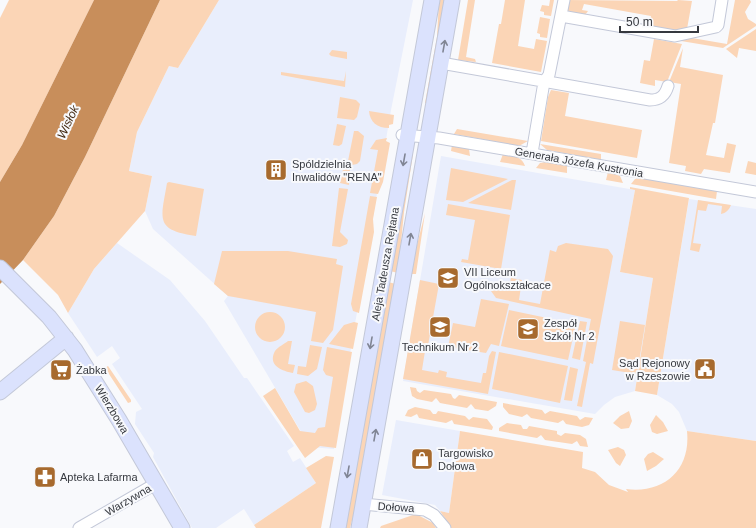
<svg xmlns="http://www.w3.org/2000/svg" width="756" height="528" viewBox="0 0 756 528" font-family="Arial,sans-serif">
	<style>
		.built { fill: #e9eefc }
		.green { fill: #fbd5b6 }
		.water { fill: #c88e5b }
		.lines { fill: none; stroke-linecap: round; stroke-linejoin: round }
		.street-casing { stroke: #c3c8d8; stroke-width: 13 }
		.secondary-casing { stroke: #c3c8d8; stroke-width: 17 }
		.street { stroke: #fff; stroke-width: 11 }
		.secondary { stroke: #dbe2fd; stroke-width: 15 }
		.oneway { stroke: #808594 }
		.labels { text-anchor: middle; stroke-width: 4; stroke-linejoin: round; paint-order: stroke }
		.street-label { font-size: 11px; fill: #36393f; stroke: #f8f9fc }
		.poi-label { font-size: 11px; fill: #36393f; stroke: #f8f9fc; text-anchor: start }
		.water-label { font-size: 12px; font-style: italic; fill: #442b14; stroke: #f8f9fc }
	</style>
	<rect width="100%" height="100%" fill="#f8f9fc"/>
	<path class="built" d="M219 0H413L391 110 334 449 310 447 224 301 228 296 153 229 145 211 152 176 129 171 137 132 169 66 178 68Z
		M441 156 635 190 620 272 653 278 635 391 615 397 604 405 595 414 403 381Z
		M689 199 756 209V441L687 431 679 412 672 404 657 395Z
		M117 243 170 280 205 321 244 378H247L294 446 287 451 293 462 300 458 316 483 254 525 244 509 216 528H192L153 457 154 453 135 424 136 412 142 409 112 364 120 358 112 346 97 357 68 313 94 269Z
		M396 420 460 431 449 513 440 511 435 505 382 495Z"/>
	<path class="green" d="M9 0H94L22 145 0 182V18Z
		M160 0H219L178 68 169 66 137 132 129 171 152 176 145 211 94 269 68 313 58 295 23 260 54 216 85 157Z
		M439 0H446L428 104 425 103 437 37Z
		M468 0H475L466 57 475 59 476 62 458 60Z
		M505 0H525L518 46 534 49 536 39 547 41 541 72 492 63 499 24H501Z
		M550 0H554L551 16 544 15V12L540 11 542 5 549 6Z
		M566 0 677 1 678 0 692 1 687 29 683 32 649 29 651 16 584 4 582 10 588 11C584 19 574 14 566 12Z
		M735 0H750L751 2 745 12 748 19 756 24V26L723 48 669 39 686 37 727 44Z
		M540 17 550 19 547 38 540 37V34L537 33Z
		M756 29V51L739 48 737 58 726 49Z
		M654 39 682 44 667 82 655 80V86L640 83 644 60 650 61Z
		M683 48 680 67 723 75 715 123H713L706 155 724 158 727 143 736 145 730 173 704 169 701 174 685 171 686 166 669 163 681 84 669 82Z
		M332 50 347 52V59L331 56 329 54Z
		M346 71 345 87 281 75V72L344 81Z
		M551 90 569 93 565 116 642 130 637 158 541 141 548 97Z
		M340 97 356 100 360 104 357 117 354 120 337 118Z
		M369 111 394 115 393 124 389 125V128C377 128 370 122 369 111Z
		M337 124 346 126 342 144 339 146 333 145Z
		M457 129 528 141 519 146 454 134Z
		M354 131H358L364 136 360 161 357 164 347 166Z
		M387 138 386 141 390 143 383 182 378 194 370 193 378 150 370 149 376 140Z
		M540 144 601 154V160L547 150Z
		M452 145 469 149 470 156 451 151Z
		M412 151 413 154 404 212 398 273 390 271Z
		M503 154C512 156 522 156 525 166L500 162Z
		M748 161 756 163V175L745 173Z
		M546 162 567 165V173L536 168 540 163Z
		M451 168 508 179 463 202 446 200Z
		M343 169H350L349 185 340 183Z
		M608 172 620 176 623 183 606 180Z
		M642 178 717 191 716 199 631 184 635 179Z
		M512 180H516L511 210 468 203Z
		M169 182 204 189 196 236C154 230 161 219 167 183Z
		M630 187 689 198 657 395 635 391 653 278 620 272 635 190 630 189Z
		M339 188 348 189 340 232 348 240 347 244 340 247 332 246Z
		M370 196 377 197 373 219 374 232 359 313 353 311 351 304Z
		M698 200 731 205C729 210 726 213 721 214L722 206 708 204 706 211 698 210 693 243 701 244 699 252 690 250Z
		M448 204 510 215 501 269 461 262 462 259 468 260 475 220 446 215Z
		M425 213 416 274H412L410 273Z
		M566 243 608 249 613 256 593 364 590 363 582 407 577 406 586 362 583 361 591 319 496 298 491 291 490 284 509 287 511 278 522 280 519 300 540 304 550 250 556 252 558 246Z
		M222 251H288L337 259 336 264 343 266 333 330 323 343 311 341 316 312 228 296 214 284Z
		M420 280 439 284 427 351H425L422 370 438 373 439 370 447 372 446 377 481 383 483 373H486L489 356 492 351 496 352 488 394 403 379Z
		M388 282 396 284 356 505 350 528H344Z
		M481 299 509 304 499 346 491 344 486 353 448 347 453 323 475 327Z
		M509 310 576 324 568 360 501 346Z
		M255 327a15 15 0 1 1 30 0a15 15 0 1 1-30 0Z
		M580 321 587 322 580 360 572 358Z
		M620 321 645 325 637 374 612 370Z
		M354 322 358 323 353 349 329 344 344 325Z
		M288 341H292L288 364 295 365 293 373C283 371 267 366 275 351 278 347 284 344 288 341Z
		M310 345 322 347 317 369 308 376 297 374 298 366 306 367Z
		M327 347 352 352 336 448 320 446 305 458 263 396 275 388 300 431 315 433 318 428 325 427 333 377 326 375 323 370Z
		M499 352 568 366 560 403 492 389Z
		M108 366 131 400V402L128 403 105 368Z
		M570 367 578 369 572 401 564 400Z
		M306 381 313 386 317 404 315 410 309 413 305 412 294 392 296 384Z
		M410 387 416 388 417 391 420 393 424 390 451 394 453 398 455 399 459 395 497 402 496 406 488 411 475 409 471 404 467 408 440 403 436 398 432 402 417 399 412 396Z
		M503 403 542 410 545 414 550 411 577 416 580 420 585 417 593 418 589 425 582 427 566 424 563 420 558 423 531 418 527 414 522 417 509 414 503 407Z
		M415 407 430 410 433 414H436L438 411 465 416 469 420 473 417 487 419 493 427 492 430 454 424 452 420 446 423 419 418 417 414 411 417 405 416 408 410Z
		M629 411 632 421 629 428 621 429 613 423 620 416Z
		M656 415 663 422 668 431 657 434 652 432 650 425Z
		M507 423 521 425 523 429H527L529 426 557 431V434L561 436 565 433 580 435 586 439 588 447 580 446 577 441 572 444 545 440 541 435 537 438 499 431V428Z
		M460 431 583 452 582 468 595 472 609 485 628 492 626 489C664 494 691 470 687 431L756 441V528H451L440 511 449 513Z
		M618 447 624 450 626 455 620 466 616 463 608 450Z
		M653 452 664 459 656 466 647 471 644 459 648 454Z
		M326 456 334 457 321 528H256L254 525 316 483 306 468Z
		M416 514 433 523 436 528H380L381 526Z"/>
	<path class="water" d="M94 0H160L85 157 54 216 23 260 0 284V182L22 145Z"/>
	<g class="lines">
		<g class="street-casing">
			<path id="street" d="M561 16 675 36 716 27 718 25 722 0
				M441 63 650 100C660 100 665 96 668 86
				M402 135 439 138 756 192
				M532 153 544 82 549 75 564 0
				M363 504 425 510 434 515 445 528
				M79 528 157 483"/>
		</g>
		<g class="secondary-casing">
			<path id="secondary" d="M0 268 49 317 75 350 119 420 182 528
				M0 392 66 338
				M338 528 432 0
				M359 528 452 0"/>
		</g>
		<use href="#street" class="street"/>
		<use href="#secondary" class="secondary"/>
	</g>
	<defs><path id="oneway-shaft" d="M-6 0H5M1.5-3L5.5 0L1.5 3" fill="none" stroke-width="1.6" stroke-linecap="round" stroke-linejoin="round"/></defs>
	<g class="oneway">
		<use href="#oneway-shaft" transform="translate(444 46) rotate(-80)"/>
		<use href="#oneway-shaft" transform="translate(404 160) rotate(100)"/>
		<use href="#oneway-shaft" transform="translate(410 239) rotate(-80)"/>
		<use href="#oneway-shaft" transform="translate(371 343) rotate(100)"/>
		<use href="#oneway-shaft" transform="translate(375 435) rotate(-80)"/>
		<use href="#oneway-shaft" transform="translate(348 472) rotate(100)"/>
	</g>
	<defs>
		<g id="building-square" transform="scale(1.15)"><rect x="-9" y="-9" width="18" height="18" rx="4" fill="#a76a2e" stroke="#f8f9fc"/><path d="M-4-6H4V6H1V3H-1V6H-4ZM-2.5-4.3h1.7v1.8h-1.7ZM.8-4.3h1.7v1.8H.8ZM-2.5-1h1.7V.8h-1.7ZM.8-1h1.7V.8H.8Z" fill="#fff"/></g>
		<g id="school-square" transform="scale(1.15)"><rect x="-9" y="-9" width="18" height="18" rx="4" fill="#a76a2e" stroke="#f8f9fc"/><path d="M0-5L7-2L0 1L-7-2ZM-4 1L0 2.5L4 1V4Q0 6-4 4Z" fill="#fff"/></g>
		<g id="civic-square" transform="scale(1.15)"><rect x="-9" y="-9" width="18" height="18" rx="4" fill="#a76a2e" stroke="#f8f9fc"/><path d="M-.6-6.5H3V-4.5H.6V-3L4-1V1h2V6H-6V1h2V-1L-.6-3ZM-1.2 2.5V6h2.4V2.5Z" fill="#fff"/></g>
		<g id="supermarket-square" transform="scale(1.15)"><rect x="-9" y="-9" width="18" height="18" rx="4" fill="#a76a2e" stroke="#f8f9fc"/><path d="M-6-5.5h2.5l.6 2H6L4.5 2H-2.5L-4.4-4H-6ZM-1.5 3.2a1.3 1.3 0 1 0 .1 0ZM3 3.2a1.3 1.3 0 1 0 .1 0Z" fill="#fff"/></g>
		<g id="shop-square" transform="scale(1.15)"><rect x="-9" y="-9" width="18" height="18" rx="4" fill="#a76a2e" stroke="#f8f9fc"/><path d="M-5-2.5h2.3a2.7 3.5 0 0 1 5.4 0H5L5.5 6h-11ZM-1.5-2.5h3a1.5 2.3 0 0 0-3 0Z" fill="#fff"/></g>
		<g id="pharmacy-square" transform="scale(1.15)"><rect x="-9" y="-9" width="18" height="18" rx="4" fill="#a76a2e" stroke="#f8f9fc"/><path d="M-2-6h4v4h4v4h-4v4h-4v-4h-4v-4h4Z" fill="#fff"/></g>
	</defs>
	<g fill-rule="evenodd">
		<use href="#building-square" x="276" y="170"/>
		<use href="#school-square" x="448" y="278"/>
		<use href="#school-square" x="440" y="327"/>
		<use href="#school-square" x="528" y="329"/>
		<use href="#civic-square" x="705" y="369"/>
		<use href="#supermarket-square" x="61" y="370"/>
		<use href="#shop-square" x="422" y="459"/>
		<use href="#pharmacy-square" x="45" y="477"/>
	</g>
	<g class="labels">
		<g class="street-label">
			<text transform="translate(579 162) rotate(10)" y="4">Generała Józefa Kustronia</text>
			<text transform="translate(385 264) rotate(-80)" y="4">Aleja Tadeusza Rejtana</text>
			<text transform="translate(112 409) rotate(59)" y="4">Wierzbowa</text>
			<text transform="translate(128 500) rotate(-30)" y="4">Warzywna</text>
			<text transform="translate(396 507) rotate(4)" y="4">Dołowa</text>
		</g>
		<g class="poi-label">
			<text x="292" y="168">Spóldzielnia<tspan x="292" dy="13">Inwalidów "RENA"</tspan></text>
			<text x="464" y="276">VII Liceum<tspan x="464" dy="13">Ogólnokształcace</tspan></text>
			<text x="544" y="327">Zespół<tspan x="544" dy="13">Szkół Nr 2</tspan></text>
			<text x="440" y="351" text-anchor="middle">Technikum Nr 2</text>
			<text x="690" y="367" text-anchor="end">Sąd Rejonowy<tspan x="690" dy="13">w Rzeszowie</tspan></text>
			<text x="76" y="374">Żabka</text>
			<text x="438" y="457">Targowisko<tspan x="438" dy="13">Dołowa</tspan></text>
			<text x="60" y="481">Apteka Lafarma</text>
		</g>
		<g class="water-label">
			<text transform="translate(68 122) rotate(-65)" y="4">Wisłok</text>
		</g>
	</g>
	<path d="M620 26v6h78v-6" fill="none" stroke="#36393f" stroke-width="2"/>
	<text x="626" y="26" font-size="12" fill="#36393f" stroke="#f8f9fc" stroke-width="3" paint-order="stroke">50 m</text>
</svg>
